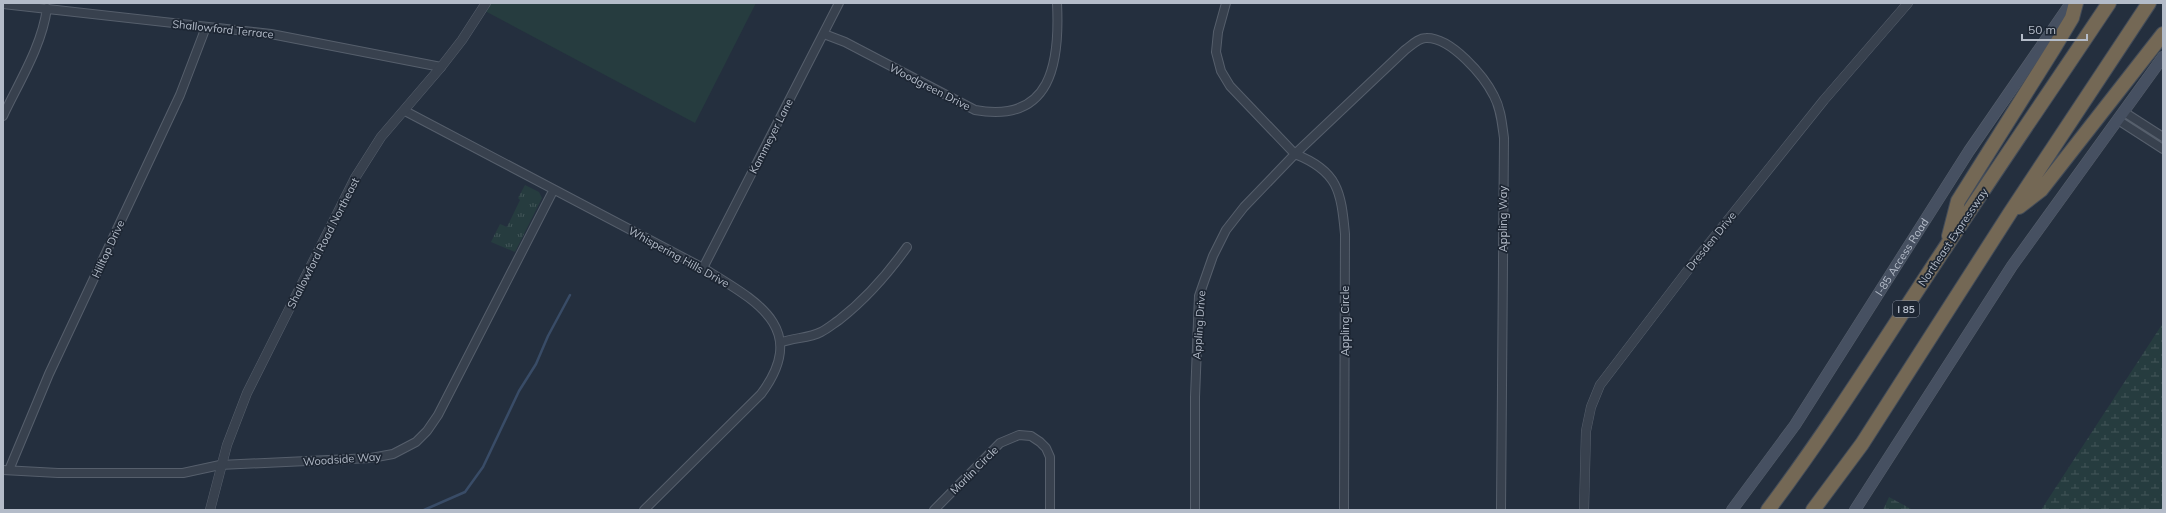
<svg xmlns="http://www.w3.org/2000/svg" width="2166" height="513" viewBox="0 0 2166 513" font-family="Mulish,sans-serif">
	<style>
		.grass { fill: url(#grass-tufts) }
		.wetland { fill: url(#wetland-marsh) }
		.green { fill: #263c3f }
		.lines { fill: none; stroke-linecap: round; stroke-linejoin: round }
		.stream { stroke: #394c67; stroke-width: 2.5 }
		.minor-casing { stroke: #565f6c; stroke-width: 10 }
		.tertiary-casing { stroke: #565f6c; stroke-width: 10 }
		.secondary-casing { stroke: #565f6c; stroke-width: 12 }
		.motorway-casing { stroke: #434c59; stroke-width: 16 }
		.minor { stroke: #38414e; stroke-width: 8 }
		.tertiary { stroke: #38414e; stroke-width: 9 }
		.secondary { stroke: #465061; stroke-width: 11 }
		.motorway { stroke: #746855; stroke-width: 14 }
		.labels { text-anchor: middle; stroke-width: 3.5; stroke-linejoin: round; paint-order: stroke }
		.shield { fill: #1d2633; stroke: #878f9c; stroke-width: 1 }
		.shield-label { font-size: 10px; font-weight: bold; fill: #b4bcc9 }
		.street-label { font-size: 11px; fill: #b4bcc9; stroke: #1d2633 }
	</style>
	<defs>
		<pattern id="grass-tufts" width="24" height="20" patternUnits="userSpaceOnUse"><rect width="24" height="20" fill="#263c3f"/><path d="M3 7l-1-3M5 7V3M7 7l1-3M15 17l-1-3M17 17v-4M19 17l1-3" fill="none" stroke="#435659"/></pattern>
		<pattern id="wetland-marsh" width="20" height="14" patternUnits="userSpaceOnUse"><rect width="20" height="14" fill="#263c3f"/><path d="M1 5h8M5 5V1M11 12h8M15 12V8" fill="none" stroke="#435659"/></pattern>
	</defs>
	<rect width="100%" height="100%" fill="#242f3e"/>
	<path class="grass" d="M525 185 539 192 542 198 515 252 491 242 500 224 507 227 520 200 518 198Z"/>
	<path class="wetland" d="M2163 323V510H2041Z
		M1889 497 1913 510H1883Z"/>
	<path class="green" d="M488 3H756L695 123 485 11Z"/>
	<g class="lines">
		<path class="stream" d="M424 510 465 492 483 467 519 391 536 364 548 336 570 295"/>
		<g class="minor-casing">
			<path id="minor" d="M1226 3 1218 32 1216 52 1221 71 1230 86 1295 154C1338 171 1341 191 1345 234L1344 510
				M3 4 271 34 441 67
				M824 34 845 42 975 110C1052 124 1060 62 1057 3
				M405 111 703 268C754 300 811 327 761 394L644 510
				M2124 112 2163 137
				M3 116C19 82 42 46 47 8
				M2118 120 2163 149
				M703 268 839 3
				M780 343C793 337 808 339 821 332 827 329 833 324 839 320 866 299 887 275 907 247
				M3 470 58 473H183L220 465 371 458 393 454 416 442 427 431 438 415 553 191
				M9 470 49 374 180 95 206 27
				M934 510 1000 443 1019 435 1031 436 1040 442 1046 448 1050 457V510
				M1195 510V397L1199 296 1213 256 1226 230 1244 207 1295 154 1405 50C1411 46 1418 38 1426 38 1451 37 1484 76 1494 96 1501 109 1502 124 1504 138L1501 510"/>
		</g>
		<g class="tertiary-casing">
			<path id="tertiary" d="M210 510 227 445 247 393 355 178 381 137 441 67 462 40 486 3
				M1584 510 1586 431 1591 407 1600 385 1691 266 1824 100 1908 3"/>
		</g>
		<g class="secondary-casing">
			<g id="secondary">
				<path id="s1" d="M1732 510 1795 425 1969 151 2071 3"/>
				<path d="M1855 510 2012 266 2163 57"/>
			</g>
		</g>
		<g class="motorway-casing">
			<path id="motorway" d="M2019 207 2041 190 2163 34
				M1949 236 1958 201 2054 48 2072 18 2076 3
				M1768 510C1832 425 1888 334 1947 245 2000 164 2055 84 2109 3
				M1813 510 1862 444 2010 213 2149 3"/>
		</g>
		<use href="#minor" class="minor"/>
		<use href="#tertiary" class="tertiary"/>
		<use href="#secondary" class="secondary"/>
		<use href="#motorway" class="motorway"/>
	</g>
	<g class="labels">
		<rect class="shield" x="1893" y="301" width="26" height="16" rx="3"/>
		<g class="shield-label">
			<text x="1906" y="313">I 85</text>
		</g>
		<g class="street-label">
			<text transform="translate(223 29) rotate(6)" y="4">Shallowford Terrace</text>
			<text transform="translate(930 87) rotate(27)" y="4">Woodgreen Drive</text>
			<text transform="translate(771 136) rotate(-63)" y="4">Kammeyer Lane</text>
			<text transform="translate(1503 219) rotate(-90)" y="4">Appling Way</text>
			<text transform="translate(1953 237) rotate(-56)" y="4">Northeast Expressway</text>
			<text transform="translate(1711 241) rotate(-51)" y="4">Dresden Drive</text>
			<text transform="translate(323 243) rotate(-63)" y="4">Shallowford Road Northeast</text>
			<text transform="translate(108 249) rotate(-65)" y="4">Hilltop Drive</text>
			<text transform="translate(679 257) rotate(29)" y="4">Whispering Hills Drive</text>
			<text dy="4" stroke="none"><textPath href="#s1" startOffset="305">I-85 Access Road</textPath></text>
			<text transform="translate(1345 321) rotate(-90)" y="4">Appling Circle</text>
			<text transform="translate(1199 325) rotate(-86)" y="4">Appling Drive</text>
			<text transform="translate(342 459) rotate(-4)" y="4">Woodside Way</text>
			<text transform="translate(974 470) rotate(-45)" y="4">Marlin Circle</text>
		</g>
	</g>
	<rect width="2166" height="513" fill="none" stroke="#b4bcc9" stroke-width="8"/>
	<path d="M2022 34v6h65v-6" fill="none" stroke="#b4bcc9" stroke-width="2"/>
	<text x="2028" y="34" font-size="12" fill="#b4bcc9" stroke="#1d2633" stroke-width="3" paint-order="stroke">50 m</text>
</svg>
